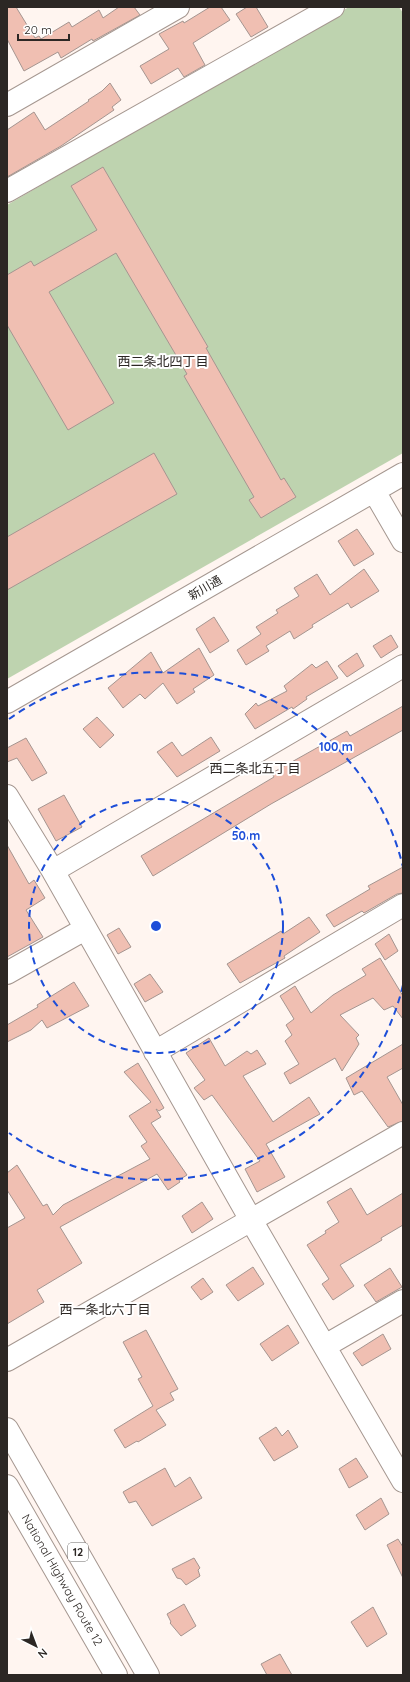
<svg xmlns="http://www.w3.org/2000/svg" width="410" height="1682" viewBox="0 0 410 1682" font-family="Quicksand,'Noto Sans JP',sans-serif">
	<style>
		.green { fill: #bed3af }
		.building { fill: #f0bfb2; stroke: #a59590 }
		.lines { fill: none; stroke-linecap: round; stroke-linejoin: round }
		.minor-casing { stroke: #a59790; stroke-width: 24 }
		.highway-casing { stroke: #a59790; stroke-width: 24 }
		.minor { stroke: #fff; stroke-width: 22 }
		.highway { stroke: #fff; stroke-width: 22 }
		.ring { fill: none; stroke: #1d4ed8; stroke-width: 2; stroke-dasharray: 7 5 }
		.labels { text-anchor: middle; stroke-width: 4; stroke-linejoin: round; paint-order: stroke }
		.shield { fill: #fff; stroke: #6b6866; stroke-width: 1 }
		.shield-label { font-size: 11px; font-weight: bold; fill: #2c2724 }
		.street-label { font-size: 12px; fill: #2c2724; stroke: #fff }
		.neighbourhood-label { font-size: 13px; fill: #2c2724; stroke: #fff }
		.centre { fill: #1d4ed8; stroke: #fff; stroke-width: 2 }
		.ring-label { font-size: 12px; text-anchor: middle; font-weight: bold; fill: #1d4ed8; stroke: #fff; stroke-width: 4; stroke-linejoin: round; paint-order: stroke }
	</style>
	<rect width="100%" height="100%" fill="#fff5f0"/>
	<path class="green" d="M349 7H399L403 13V453L7 679V205Z"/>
	<path class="building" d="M7 7H16L35 38 39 36 41 39 69 22 72 27 99 10 103 18 119 7H134L140 15 93 41 92 39 61 58 58 52 24 71 7 39Z
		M210 7H221L230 20 193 43 205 65 184 77 178 68 151 84 140 66 169 49 159 34 183 21 184 23Z
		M247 7H256L268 27 251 37 236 14Z
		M110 83 121 100 112 107 114 110 61 146 7 177V130L34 112 45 130 89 101 88 100 102 91Z
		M103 167 208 347 206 348 281 480 284 478 296 497 261 518 249 500 254 497 184 376 187 374 116 253 49 292 114 403 68 430 7 325V275L31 261 34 266 97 230 71 186Z
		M154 453 177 494 7 590V537Z
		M357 529 374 554 354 566 338 541Z
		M364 569 379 591 351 608 348 603 312 625 313 627 294 639 290 631 266 646 269 651 246 665 237 650 261 634 256 627 278 613 276 610 299 596 294 588 317 574 330 595Z
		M214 617 229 641 210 653 196 629Z
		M391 635 398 647 381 658 373 646Z
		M199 648 214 675 193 689 195 692 177 704 163 683 145 699 140 694 123 708 108 688 151 652 163 673Z
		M357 653 364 666 347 677 338 666Z
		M327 661 338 678 306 697 307 699 293 709 292 707 255 729 245 714 256 703 258 706 287 691 284 686 312 664 316 668Z
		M403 706V730L271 804 153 876 141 856 274 777 272 773 347 731 350 736Z
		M97 717 114 735 100 748 83 729Z
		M211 737 220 751 177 777 157 752 172 742 182 756Z
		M26 738 47 773 32 781 17 758 7 762V748Z
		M64 795 82 827 56 841 38 809Z
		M7 845 29 884 34 880 45 898 26 910 43 937 7 957Z
		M403 867V893L397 894 364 913 362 911 334 927 326 915 370 889 368 886Z
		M309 917 320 932 284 956 285 958 240 983 227 964 281 931 283 934Z
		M119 928 131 947 118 954 107 935Z
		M389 934 398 951 385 960 375 944Z
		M380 958 403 996V1019L393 1006 384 1010 373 998 340 1015 359 1035 356 1038 359 1044 342 1071 335 1058 290 1084 284 1073 299 1064 285 1041 292 1035 286 1025 294 1019 280 996 295 986 311 1013 333 995 366 975 362 969Z
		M150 974 163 992 145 1002 134 984Z
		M74 982 89 1006 47 1028 42 1020 31 1030 7 1042V1025L38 1007 37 1005Z
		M209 1038 225 1066 247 1051 251 1054 257 1050 266 1064 243 1076 273 1122 309 1097 320 1114 266 1144 285 1177 257 1192 245 1169 260 1161 212 1095 204 1100 194 1088 205 1080 186 1053Z
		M403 1044V1068L387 1077 403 1105V1121L388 1127 362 1091 354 1095 346 1078Z
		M138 1063 164 1108 159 1111 156 1109 161 1117 151 1123 187 1175 179 1180 180 1182 168 1190 157 1174 60 1227 82 1263 37 1290 44 1302 7 1324V1228L25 1218 7 1190V1173L17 1165 43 1206 47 1204 53 1215 63 1205 150 1159 141 1146 147 1142 129 1116 151 1102 124 1072Z
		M351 1188 367 1215 403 1193V1225L381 1238 382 1240 340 1265 354 1286 333 1300 322 1284 329 1279 307 1245 326 1233 325 1231 339 1222 327 1202Z
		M202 1202 213 1219 192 1233 182 1216Z
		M253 1267 264 1284 238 1301 226 1285Z
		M390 1268 402 1287 376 1302 364 1285Z
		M203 1278 213 1292 201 1300 191 1287Z
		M288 1325 299 1343 272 1361 260 1344Z
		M146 1330 178 1389 170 1393 174 1400 156 1410 166 1425 138 1442 137 1441 125 1448 114 1430 153 1406 138 1379 142 1377 123 1342Z
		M383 1334 391 1349 362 1366 353 1353Z
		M276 1427 282 1436 288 1430 298 1447 274 1461 259 1438Z
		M356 1458 368 1477 349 1488 339 1469Z
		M165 1468 175 1487 190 1477 202 1498 152 1526 136 1501 129 1503 123 1492Z
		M381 1498 389 1514 365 1530 356 1515Z
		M398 1539 403 1547V1578L387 1545Z
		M194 1558 200 1568 198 1570 200 1576 186 1585 181 1579 177 1578 172 1569Z
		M184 1604 196 1626 181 1636 170 1623 171 1622 167 1614Z
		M373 1607 387 1634 367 1647 351 1622Z
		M280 1654 292 1675H267L261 1664Z"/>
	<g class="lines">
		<g class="minor-casing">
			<path id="minor" d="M7 105 178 7
				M7 191 333 7
				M374 491 403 541
				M7 702 403 474
				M7 796 53 871 251 1220 403 1481
				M53 871 403 666
				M7 973 85 929
				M155 1052 403 905
				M325 1346 403 1301
				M7 1360 403 1133"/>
		</g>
		<g class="highway-casing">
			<path id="highway" d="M7 1429 148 1675
				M7 1486 116 1675"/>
		</g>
		<use href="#minor" class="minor"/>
		<use href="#highway" class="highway"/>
	</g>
	<g class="ring">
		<circle cx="156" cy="926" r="127"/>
		<path d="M403 985A254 254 0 0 1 9 1133M9 719A254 254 0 0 1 403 867"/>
	</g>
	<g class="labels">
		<rect class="shield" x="68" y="1543" width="20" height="18" rx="3"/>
		<g class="shield-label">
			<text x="78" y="1556">12</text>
		</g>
		<g class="street-label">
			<text transform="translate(205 588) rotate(-30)" y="4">新川通</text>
			<text transform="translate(62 1580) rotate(60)" y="4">National Highway Route 12</text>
		</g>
		<g class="neighbourhood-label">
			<text x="163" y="366">西二条北四丁目</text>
			<text x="255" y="773">西二条北五丁目</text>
			<text x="105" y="1314">西一条北六丁目</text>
		</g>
	</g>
	<circle cx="156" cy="926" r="6" class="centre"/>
	<g class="ring-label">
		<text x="336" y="751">100 m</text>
		<text x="246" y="840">50 m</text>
	</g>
	<rect width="410" height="1682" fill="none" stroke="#2c2724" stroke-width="16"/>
	<g transform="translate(36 1646) rotate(138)" stroke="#ffffff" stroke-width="3" paint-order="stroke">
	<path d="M0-3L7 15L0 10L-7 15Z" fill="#2c2724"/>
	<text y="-6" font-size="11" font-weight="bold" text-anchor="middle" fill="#2c2724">N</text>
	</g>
	<path d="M18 34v6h51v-6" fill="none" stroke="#2c2724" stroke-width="2"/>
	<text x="24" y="34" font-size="12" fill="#2c2724" stroke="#ffffff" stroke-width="3" paint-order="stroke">20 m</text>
</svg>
